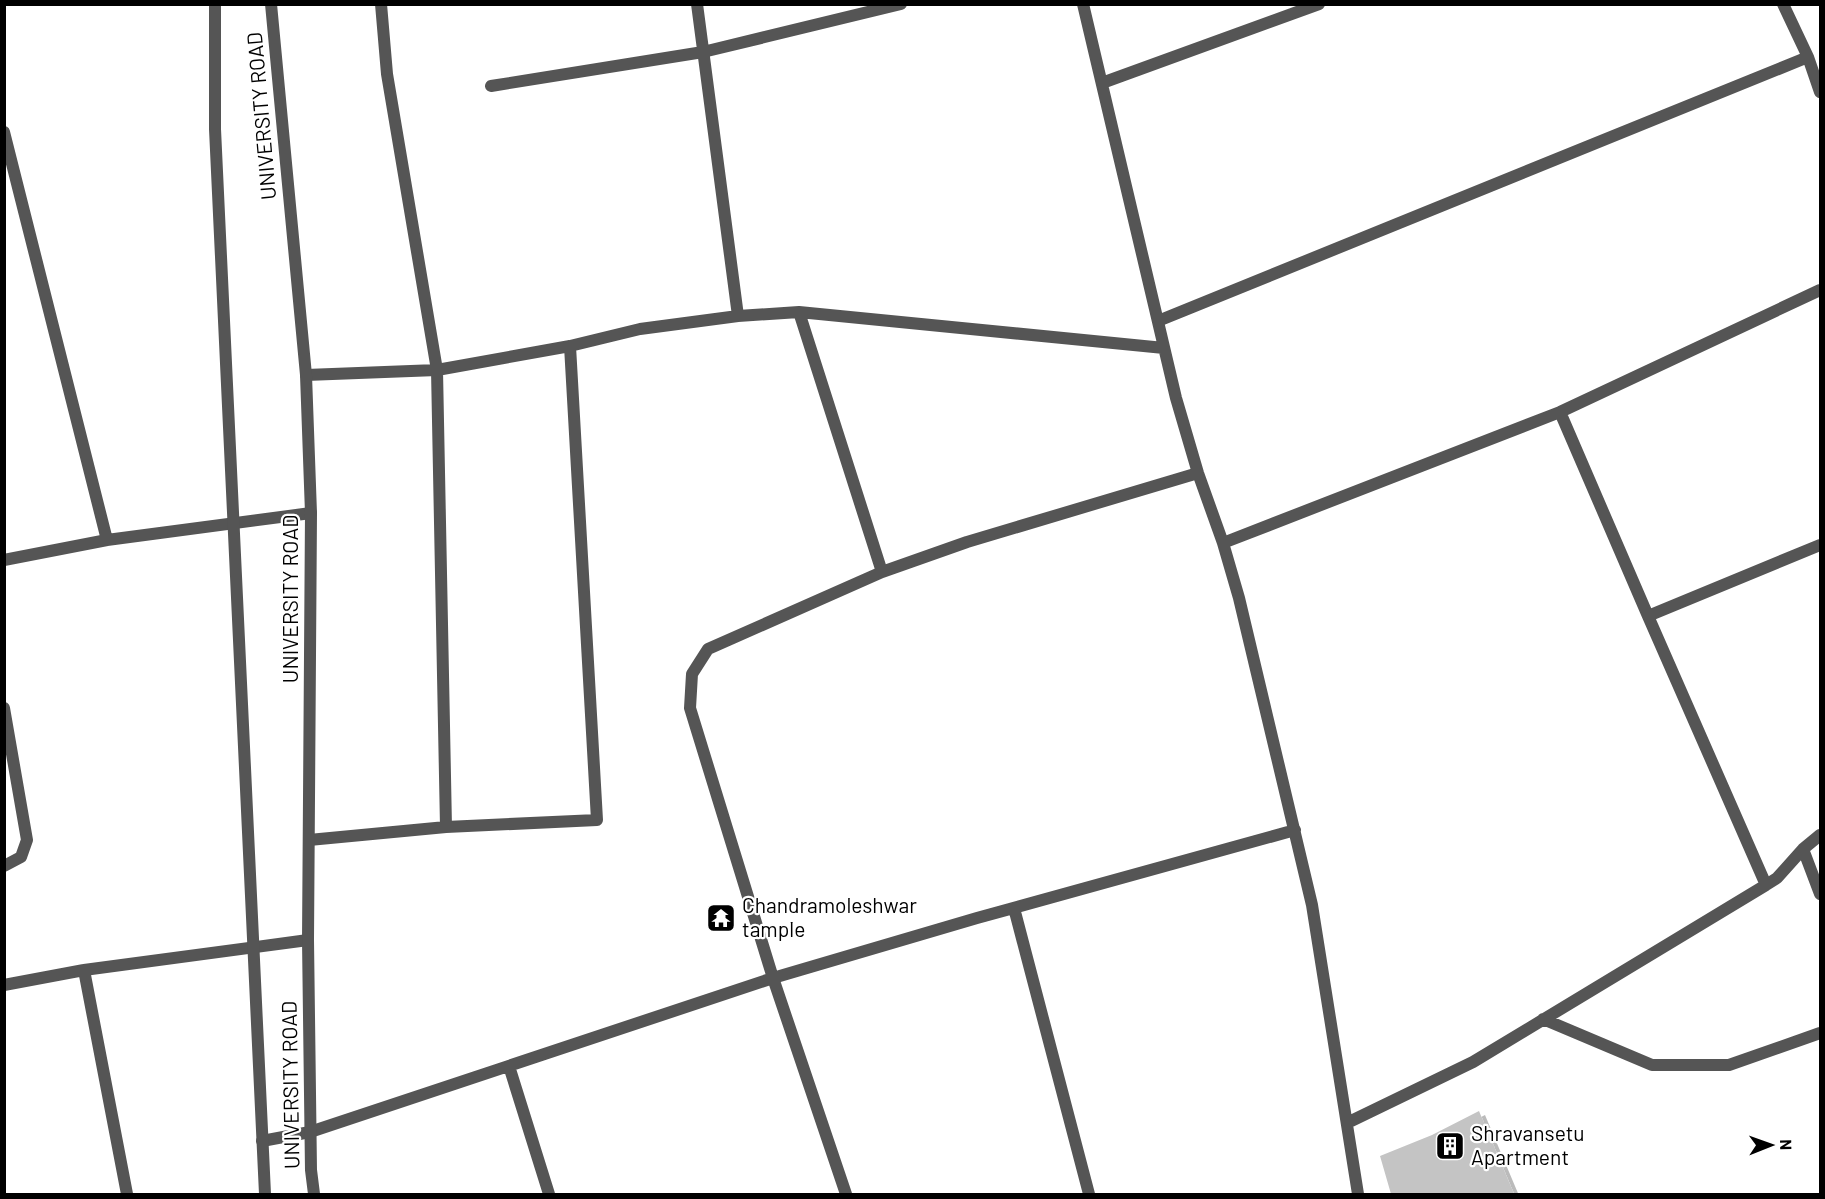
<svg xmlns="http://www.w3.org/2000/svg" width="1825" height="1199" viewBox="0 0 1825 1199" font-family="Barlow,sans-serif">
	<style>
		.building { fill: #c4c4c4; filter: url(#shadow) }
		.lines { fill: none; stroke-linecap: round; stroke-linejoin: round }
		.minor { stroke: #555; stroke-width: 12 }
		.tertiary { stroke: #555; stroke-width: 12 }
		.labels { text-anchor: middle; stroke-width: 4.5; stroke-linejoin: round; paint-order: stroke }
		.street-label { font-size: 21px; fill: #000; stroke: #fff }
		.poi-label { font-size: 21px; fill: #000; stroke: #fff; text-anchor: start }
	</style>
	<defs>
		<filter id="shadow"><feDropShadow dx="6" dy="4" stdDeviation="0" flood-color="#0004"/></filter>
	</defs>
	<rect width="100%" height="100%" fill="#fff"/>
	<path class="building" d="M1479 1111 1514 1194H1391L1380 1156 1432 1135Z"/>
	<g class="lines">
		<path class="minor" d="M1083 4 1176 398 1198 473 1223 543 1239 598 1312 905 1358 1194
			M1783 4 1808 57 1820 92
			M1102 83 1319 4
			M491 86 703 52 901 4
			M4 132 107 540
			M799 312 882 572 967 542 1198 473
			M738 316 799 312 1164 348
			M1158 321 1808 57
			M306 375 437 370 570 346 640 329 738 316 697 4
			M1560 412 1648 616 1820 545
			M1223 543 1560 412 1820 290
			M4 560 107 540 311 513
			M882 572 708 649 692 674 690 708 773 978 977 918 1295 830
			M1648 616 1766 885
			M4 708 27 840 21 857 4 866
			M446 827 597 820 570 346
			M309 840 446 827 437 370 387 74 381 4
			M1803 849 1820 894
			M1014 908 1089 1194
			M84 970 127 1194
			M4 985 84 970 308 940
			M1543 1019 1652 1065H1729L1820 1033
			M509 1066 549 1194
			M1347 1123 1473 1062 1766 885 1777 878 1803 849 1820 835
			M262 1141 310 1132 773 978 846 1194"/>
		<path class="tertiary" d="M215 4V129L265 1194
			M271 4 306 375 311 513 308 940 311 1170 314 1194"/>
	</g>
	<defs>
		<g id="temple-square" transform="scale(1.5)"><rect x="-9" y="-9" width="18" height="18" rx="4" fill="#000" stroke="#fff"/><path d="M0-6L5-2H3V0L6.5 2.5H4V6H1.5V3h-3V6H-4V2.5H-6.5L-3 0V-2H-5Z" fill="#fff"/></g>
		<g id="building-square" transform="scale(1.5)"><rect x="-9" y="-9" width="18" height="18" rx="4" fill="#000" stroke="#fff"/><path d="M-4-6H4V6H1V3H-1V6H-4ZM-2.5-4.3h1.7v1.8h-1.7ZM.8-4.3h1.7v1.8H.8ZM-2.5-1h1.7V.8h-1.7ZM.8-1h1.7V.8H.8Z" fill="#fff"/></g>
	</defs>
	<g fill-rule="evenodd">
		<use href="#temple-square" x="721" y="918"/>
		<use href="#building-square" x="1450" y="1146"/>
	</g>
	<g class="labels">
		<g class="street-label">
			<text transform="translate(262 116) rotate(-95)" y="7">UNIVERSITY ROAD</text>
			<text transform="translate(291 599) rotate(-90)" y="7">UNIVERSITY ROAD</text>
			<text transform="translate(291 1085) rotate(-91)" y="7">UNIVERSITY ROAD</text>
		</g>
		<g class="poi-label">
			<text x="742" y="913">Chandramoleshwar<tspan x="742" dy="24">tample</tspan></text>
			<text x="1471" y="1141">Shravansetu<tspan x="1471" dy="24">Apartment</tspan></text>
		</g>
	</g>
	<rect width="1825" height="1199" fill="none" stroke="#000000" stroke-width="12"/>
	<g transform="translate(1771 1145) rotate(89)" stroke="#ffffff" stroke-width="4.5" paint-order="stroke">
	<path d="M0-4.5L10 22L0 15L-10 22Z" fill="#000000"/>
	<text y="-9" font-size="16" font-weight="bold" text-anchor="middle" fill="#000000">N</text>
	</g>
</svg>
